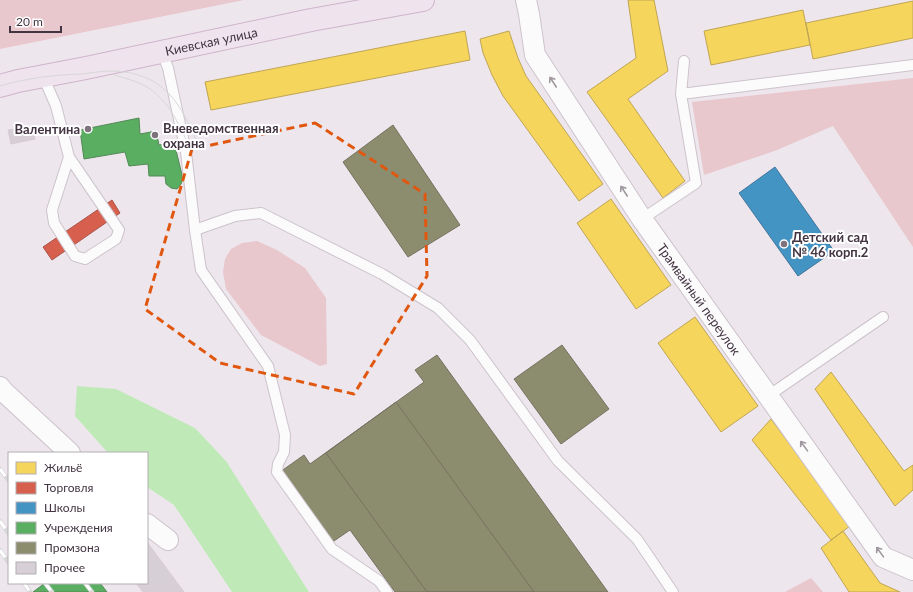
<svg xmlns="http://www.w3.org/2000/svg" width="913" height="592" viewBox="0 0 913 592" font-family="Lato,sans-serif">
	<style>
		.green { fill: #e8c7cd }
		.water { fill: #bfeab8 }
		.homes { fill: #f6d55c; stroke: #c0a554 }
		.shops { fill: #d6604d; stroke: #aa5349 }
		.schools { fill: #4393c3; stroke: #43769c }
		.public { fill: #5aae61; stroke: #538957 }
		.industry { fill: #8c8c6e; stroke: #767260 }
		.building { fill: #d7cfd6; stroke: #d6ccd5 }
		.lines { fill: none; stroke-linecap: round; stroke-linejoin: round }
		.service-casing { stroke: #ccc3cb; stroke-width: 12 }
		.minor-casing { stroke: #ccc3cb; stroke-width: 22 }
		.primary-casing { stroke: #cfb4cb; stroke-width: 24 }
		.service { stroke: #fcfbfc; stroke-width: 10 }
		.minor { stroke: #fcfbfc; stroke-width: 20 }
		.primary { stroke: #efe3ed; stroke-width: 22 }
		.tram { stroke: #d8d7d8; stroke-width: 1 }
		.rail-casing { stroke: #d8d7d8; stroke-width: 4.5 }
		.rail { stroke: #fff; stroke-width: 3; stroke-dasharray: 9; stroke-linecap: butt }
		.oneway { stroke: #9f989e }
		.marked { fill: none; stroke: #e0570f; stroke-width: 3; stroke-dasharray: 8 5; stroke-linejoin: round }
		.poi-dot { fill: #7e727d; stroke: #fff; stroke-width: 1.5 }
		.labels { text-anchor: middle; stroke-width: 4; stroke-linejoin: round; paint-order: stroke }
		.street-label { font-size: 13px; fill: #423441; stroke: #fff }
		.poi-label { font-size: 13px; font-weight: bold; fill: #423441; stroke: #fff; text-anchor: start }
	</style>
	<rect width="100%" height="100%" fill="#eee6ed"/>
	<path class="green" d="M0 0H244L0 49Z
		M913 78V247L833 126 777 150 704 175 692 102Z
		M257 241 277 250 305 268 326 298 327 364 320 366 261 335 226 289 223 272 225 259 231 249 242 243Z
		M811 578 823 592H785Z"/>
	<path class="water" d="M77 386 116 389 195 428 226 461 309 592H232L174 505 147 487V453H108L75 416Z"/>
	<path class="homes" d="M628 0H654L668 71 628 99 685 181 663 198 587 92 636 58Z
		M913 1V38L813 59 806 23Z
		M803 10 810 45 711 65 704 31Z
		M465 31 470 60 211 110 205 82Z
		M509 31 518 58 526 76 603 184 579 201 503 96 492 75 483 53 480 39Z
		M611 199 671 285 636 309 577 223Z
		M695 317 758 406 721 432 658 343Z
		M831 372 904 471 913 465V490L895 506 815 389Z
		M771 419 850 526 831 540 752 440Z
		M843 531 880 583 900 592H849L821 548Z"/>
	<path class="shops" d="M112 200 120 213 52 260 43 247Z"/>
	<path class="schools" d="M775 167 834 251 798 276 739 193Z"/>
	<path class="public" d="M139 118 140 134 156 131 159 145 174 142 183 179 181 184 177 189 171 188 166 184 165 176H149L148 164 129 166 125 152 84 159 80 130Z
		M45 583H100L107 592H33Z"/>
	<path class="industry" d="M393 125 460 225 408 257 343 162Z
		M562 345 609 409 561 444 514 379Z
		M437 355 608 592H395L350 530 331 543 280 472 304 455 310 464 424 382 415 370Z
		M396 402 534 592H427L326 453Z"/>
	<path class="building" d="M33 126 35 139 11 144 8 130Z
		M147 542 184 592H143L136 583H147Z"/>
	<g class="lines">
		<g class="service-casing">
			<path id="service" d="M162 52 168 68 186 152 195 230 201 270 268 366 285 435 284 452 278 464 277 472 332 549 379 581 387 592
				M43 76 56 106 69 157 52 210 54 223 75 256 85 259 116 239 119 230 69 157
				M681 94 913 65
				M642 219 696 183 681 94 684 61
				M195 230 235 216 261 213 382 274 438 308 470 340 558 461 637 539 673 592
				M768 396 883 317"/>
		</g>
		<g class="minor-casing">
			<g id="minor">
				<path id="s1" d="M526 0 529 14 535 55 642 219 883 557 913 570"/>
				<path d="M0 387 3 391 70 453"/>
				<path d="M147 524 168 540"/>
			</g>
		</g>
		<g class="primary-casing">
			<g id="primary">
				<path id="s2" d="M0 86 18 81 86 68 311 20 423 0"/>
			</g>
		</g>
		<use href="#service" class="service"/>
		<use href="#minor" class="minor"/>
		<use href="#primary" class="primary"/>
		<path class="tram" d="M114 75C125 78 137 81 147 87 170 101 180 127 191 150
			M0 86C27 78 53 75 81 74 91 73 101 71 111 71 164 72 181 103 199 147"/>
		<g class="rail-casing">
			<path id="rail" d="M0 469 9 481
				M0 521 9 534
				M0 550 9 563
				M24 583 30 592
				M45 583 52 592
				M85 583 92 592"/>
		</g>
		<use href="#rail" class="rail"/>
	</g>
	<defs><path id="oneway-shaft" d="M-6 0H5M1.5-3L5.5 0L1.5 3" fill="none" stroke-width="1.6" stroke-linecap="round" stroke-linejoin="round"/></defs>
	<g class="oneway">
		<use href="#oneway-shaft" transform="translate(553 82) rotate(-123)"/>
		<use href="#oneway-shaft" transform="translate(624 191) rotate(-123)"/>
		<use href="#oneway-shaft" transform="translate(804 446) rotate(-126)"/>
		<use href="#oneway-shaft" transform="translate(880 552) rotate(-126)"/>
	</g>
	<path class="marked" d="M315 123 425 194 427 276 354 394 220 363 145 309 192 149Z"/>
	<g class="poi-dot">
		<circle cx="88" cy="129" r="4"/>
		<circle cx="155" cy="135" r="4"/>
		<circle cx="784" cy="244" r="4"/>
	</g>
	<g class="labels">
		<g class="street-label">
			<text dy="5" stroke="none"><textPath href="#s2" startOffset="216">Киевская улица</textPath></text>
			<text dy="5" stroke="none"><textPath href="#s1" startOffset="350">Трамвайный переулок</textPath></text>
		</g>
		<g class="poi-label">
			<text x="163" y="133">Вневедомственная<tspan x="163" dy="15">охрана</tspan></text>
			<text x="80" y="134" text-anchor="end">Валентина</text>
			<text x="792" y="242">Детский сад<tspan x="792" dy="15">№ 46 корп.2</tspan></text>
		</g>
	</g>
	<rect x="8" y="452" width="140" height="132" fill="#ffffff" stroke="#b3aeb3"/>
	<rect x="16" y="462" width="20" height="12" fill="#f6d55c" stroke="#b3aeb3"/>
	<text x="44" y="472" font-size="12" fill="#423441">Жильё</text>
	<rect x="16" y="482" width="20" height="12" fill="#d6604d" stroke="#b3aeb3"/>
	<text x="44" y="492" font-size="12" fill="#423441">Торговля</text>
	<rect x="16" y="502" width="20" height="12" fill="#4393c3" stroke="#b3aeb3"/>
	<text x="44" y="512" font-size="12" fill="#423441">Школы</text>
	<rect x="16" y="522" width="20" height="12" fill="#5aae61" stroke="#b3aeb3"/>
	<text x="44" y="532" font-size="12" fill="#423441">Учреждения</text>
	<rect x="16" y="542" width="20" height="12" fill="#8c8c6e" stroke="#b3aeb3"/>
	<text x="44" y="552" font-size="12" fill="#423441">Промзона</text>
	<rect x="16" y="562" width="20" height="12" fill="#d7cfd6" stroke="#b3aeb3"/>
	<text x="44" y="572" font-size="12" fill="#423441">Прочее</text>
	<path d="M10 26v6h51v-6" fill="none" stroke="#423441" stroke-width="2"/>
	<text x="16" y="26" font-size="12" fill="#423441" stroke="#ffffff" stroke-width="3" paint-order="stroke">20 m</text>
</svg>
